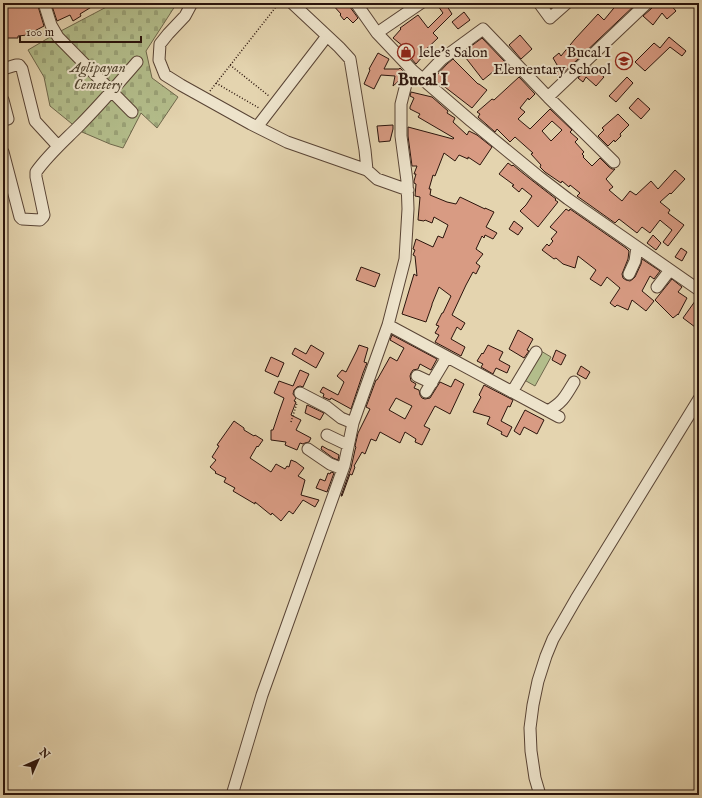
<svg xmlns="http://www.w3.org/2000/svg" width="702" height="798" viewBox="0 0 702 798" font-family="'IM FELL English',serif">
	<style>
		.cemetery { fill: url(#cemetery-stones); stroke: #6f684c }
		.park { fill: #b3bd8b; stroke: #6f684c }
		.building { fill: #d89b83; stroke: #2b140c; fill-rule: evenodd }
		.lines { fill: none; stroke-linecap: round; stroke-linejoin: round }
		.minor-casing { stroke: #594435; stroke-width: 13 }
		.path { stroke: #2b140c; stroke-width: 1.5; stroke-dasharray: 1 2; stroke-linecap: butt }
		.minor { stroke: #ede3cb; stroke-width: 11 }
		.labels { text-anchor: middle; stroke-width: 4; stroke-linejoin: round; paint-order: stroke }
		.poi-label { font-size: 15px; fill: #2b140c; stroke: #ede3cb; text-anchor: start }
		.park-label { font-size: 15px; font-style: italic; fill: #544732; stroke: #ede3cb }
		.quarter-label { font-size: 17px; font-weight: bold; fill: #2b140c; stroke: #ede3cb }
	</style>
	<defs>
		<pattern id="cemetery-stones" width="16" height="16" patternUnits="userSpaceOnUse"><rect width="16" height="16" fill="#b3bd8b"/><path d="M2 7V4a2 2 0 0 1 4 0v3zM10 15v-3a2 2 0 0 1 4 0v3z" fill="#9aa277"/></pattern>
	</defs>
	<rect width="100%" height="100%" fill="#e4d4af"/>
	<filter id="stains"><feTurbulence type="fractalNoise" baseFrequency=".005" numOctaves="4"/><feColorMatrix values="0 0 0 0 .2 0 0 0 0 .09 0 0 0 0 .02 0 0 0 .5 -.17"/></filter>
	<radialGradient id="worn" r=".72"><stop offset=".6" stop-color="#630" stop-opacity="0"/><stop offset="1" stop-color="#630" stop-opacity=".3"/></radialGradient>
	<path class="cemetery" d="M114 3H177L146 51 152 78 178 97 157 128 141 113 123 148 110 144 82 132 50 106 44 77 28 50 57 33Z"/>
	<path class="park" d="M536 348 551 357 535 386 519 377Z"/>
	<path class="building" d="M3 3H37L44 26 27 35 18 36V38H3Z
		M51 3H63L65 7 71 3H98L80 14 81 16 73 21 70 15 57 21Z
		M331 3H349L350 7 358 18 353 23 347 17 344 20 340 15 341 14Z
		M436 3H445L452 14 433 33 438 38 421 54 423 56 416 64 410 57 402 49 404 47 393 38 401 29 400 28 418 15 428 28 443 13Z
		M618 3H637L559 77 556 73 560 70 553 58 559 53 561 56 575 39 598 14 604 20Z
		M654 3H669L676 11 667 19 662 13 653 25 643 16 652 8Z
		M464 12 470 20 458 29 452 22Z
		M520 35 532 49 521 59 509 45Z
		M669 37 686 51 682 56 670 47 645 71 635 62 654 43 660 48Z
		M482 38 505 62 483 80 462 53Z
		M378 53 389 59 384 69H399L400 68 404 72 401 79 393 86 395 76 381 75 374 89 364 84 370 70 369 69Z
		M453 59 478 84H479L487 90 472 108 441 84V85L433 79 447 64Z
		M591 66 604 77 596 86 586 77 583 82 578 78Z
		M519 77 535 94 529 100 528 98 520 108 525 112 518 119 530 129 550 109 572 130 570 132 578 139 575 142 584 152 582 154 584 156 583 157 592 166 600 158 609 167 612 169H615L606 179 613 187 609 190 622 201 630 191 636 195 651 181 658 189 675 170 685 179 671 194 670 193 660 202 670 210 668 213 684 225 668 246 663 242 672 230 661 221 660 220 650 233 642 227 637 233 619 219 615 223 577 196 580 193 570 185 569 187 562 181 561 183 545 172 540 167 541 165 531 154 533 153 515 137 510 142 497 129 495 132 478 117 480 114 477 112 492 99 494 100ZM552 121 562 130 551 141 542 131Z
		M627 77 633 83 616 102 609 96Z
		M411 92 432 97 448 111 447 113 455 118 453 122 467 135 469 131 477 135 492 147 480 165 468 157V159L459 155 455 161 444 153 435 176 433 175 429 189H431L430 195 447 202 456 204 460 197 485 209V208L494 212 486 227 497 233 493 239 485 235 484 238 482 236 476 249 483 254 476 263 480 266 476 274 473 272 466 285 452 315 465 323 461 330 457 327 451 339 465 347 461 356 435 342 439 335 435 333 439 326 436 325 442 313H443L451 296 439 287 432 304V305L426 322 402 314 414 274 417 276 415 256 413 255 415 250 413 249 416 239 433 247 438 236 443 238 448 225 434 217 432 223 425 220 424 221 418 220 420 197 415 196 416 184 414 183V181L416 174H414L417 166H412L408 136V127L453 139 454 138 418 117 420 114 410 109V107L414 98 410 96Z
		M638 98 650 109 641 119 629 108Z
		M618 114 629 125 620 134 621 136 615 142 614 140 608 146 598 136 604 130 602 128Z
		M393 125V129L390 141 379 142 377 126Z
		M508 163 512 166 513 165 519 170 529 178 556 199 555 200 558 202 538 227 520 211 526 205 532 196 522 188 519 192 512 186 514 185 499 174Z
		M566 209 569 211 570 209 626 248 629 251 628 259 622 274 623 278 626 280 630 281 633 279 635 277 641 264 642 259 660 271 654 279 650 276 642 291 654 301 646 311 632 300 628 310 617 305 615 307 610 303 620 288 607 277 601 286 590 279 596 270 578 256 575 268 563 264 556 258 554 259 542 250 547 244 549 246 553 241 551 239 557 232 550 227Z
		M514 221 523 228 518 235 509 229Z
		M653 235 661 243 656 250 647 243Z
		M681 248 687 252 682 261 675 257Z
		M361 267 380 274 375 287 356 280Z
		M672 279 682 287 678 292 687 298 678 315V314L673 318 655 300Z
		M698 297H699V324L695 327 683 318Z
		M518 330 533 339 527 350 529 351 524 358 509 349Z
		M392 335 437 359 431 370 420 364 418 369 413 370 411 373 410 376 411 381 416 384 414 388 419 390 420 395 422 398 425 399 430 398 440 382 451 387 455 379 464 384 450 414 435 406 424 426 430 429 422 445 415 442 416 439 405 432 400 443 380 432 376 441 371 439 365 454 362 452 354 466 355 467 352 475 350 474 342 496H341L351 468 355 450 356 447 355 446 358 433 370 409 366 407 376 380H377L390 357 397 361 404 348 390 340ZM396 398 412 406 405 419 389 410Z
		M311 345 324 353 316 368 292 354 295 348 306 354Z
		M359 345 368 348 364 362 367 363 363 373 351 409 331 398 330 400 323 397 324 394 320 392 323 387 338 395 344 382 337 376 342 370 346 372 357 350Z
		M488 345 503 352 499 360 510 366 507 373 496 368 493 374 481 367 483 364 477 361 482 353 483 354Z
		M556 350 566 355 561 365 552 360Z
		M271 357 284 363 278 377 265 371Z
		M581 366 590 372 586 379 577 374Z
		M300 370 309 374 303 387 300 386 297 387 294 390 293 394 296 398 294 401 296 402 291 415 301 420 296 430 311 438 309 442 305 443 303 444 300 443 297 450 285 445 286 442 271 440V430H273L279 412 284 398 274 393 279 381 293 386Z
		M484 385 513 400 510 407 508 406 501 421 512 427 507 437 501 434 502 432 487 424 490 417 473 412 481 397 479 395Z
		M307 405 324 413 320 420 305 413Z
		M525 410 544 420 537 434 524 427 520 435 514 431Z
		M234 421 244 428V430L254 436 255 435 263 440 258 447 257 446 250 458 271 472 276 464 285 469 287 466 289 467 291 460 296 462 304 468 298 476 305 480 301 495 319 500 315 507 303 500 293 514 289 511 281 521 272 513 271 515 255 502V504L233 491 235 488 224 482 226 478 215 473 216 472 210 467 216 460 212 457 219 446 217 445Z
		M322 446 329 450H330L339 455 338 460 333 458 321 449Z
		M331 472 334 473 327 492 316 488 320 479 325 481 328 473 330 474Z"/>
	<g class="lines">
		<g class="minor-casing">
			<path id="minor" d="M44 3 51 25 58 37 132 112
				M192 3 185 16 168 34 160 44 159 60 165 75 181 85 251 124 287 142 367 170 377 179 408 190
				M292 3 339 47 350 59 365 150 367 170
				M356 3 377 33 413 71 471 121 538 176 568 199 699 290
				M539 3 550 18 567 3
				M377 33 421 3
				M3 69 16 65H19L22 69 35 121 58 146
				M422 80 442 59 483 29 548 97 614 162
				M548 97 647 3
				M3 100 8 119
				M257 127 327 36
				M3 152 20 217 22 219 40 220 43 217 44 215 36 177V172C48 155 64 141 78 127 99 106 118 84 137 62
				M629 274 635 261 637 247
				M657 287 670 270
				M388 325 559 417
				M417 376 432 383
				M426 392 447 357
				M512 392 536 352
				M300 393 327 407 341 418 353 423
				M548 411C563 402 565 397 574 382
				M327 435 348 445
				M308 449 330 464 343 469
				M232 795 262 695 344 466 353 423 388 325 405 259 408 209 407 181 401 136V104L406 84 413 71
				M540 795 535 778 531 751 530 728 533 705 538 681 546 656 553 639 576 599 699 399"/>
		</g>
		<path class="path" d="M230 65 269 96
			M216 83 259 108
			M210 91 279 3
			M291 422 297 403"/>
		<use href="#minor" class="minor"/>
	</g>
	<defs>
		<g id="shop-ring" transform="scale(0.9)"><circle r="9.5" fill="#ede3cb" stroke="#8f2418" stroke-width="1.5"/><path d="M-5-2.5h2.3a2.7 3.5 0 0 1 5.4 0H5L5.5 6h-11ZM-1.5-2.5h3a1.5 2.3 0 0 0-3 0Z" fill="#8f2418"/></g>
		<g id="school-ring" transform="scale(0.9)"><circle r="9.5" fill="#ede3cb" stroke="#8f2418" stroke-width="1.5"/><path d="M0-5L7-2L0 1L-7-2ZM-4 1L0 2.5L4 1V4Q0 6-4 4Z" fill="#8f2418"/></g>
	</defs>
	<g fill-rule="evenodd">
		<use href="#shop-ring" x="406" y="52"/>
		<use href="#school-ring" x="624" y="61"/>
	</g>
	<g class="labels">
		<g class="poi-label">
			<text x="419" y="57">lele’s Salon</text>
			<text x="611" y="57" text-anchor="end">Bucal I<tspan x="611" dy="17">Elementary School</tspan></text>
		</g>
		<g class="park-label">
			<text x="98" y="72">Aglipayan<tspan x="98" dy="17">Cemetery</tspan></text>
		</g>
		<g class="quarter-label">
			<text x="423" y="85">Bucal I</text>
		</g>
	</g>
	<rect width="702" height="798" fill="none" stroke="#e4d4af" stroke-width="16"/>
	<rect x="4" y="4" width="694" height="790" fill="none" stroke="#2b140c" stroke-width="2"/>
	<rect x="8" y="8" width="686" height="782" fill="none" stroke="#2b140c"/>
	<g transform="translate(38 760) rotate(45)" stroke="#ede3cb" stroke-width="3" paint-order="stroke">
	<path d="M0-3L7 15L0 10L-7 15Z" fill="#2b140c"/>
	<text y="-6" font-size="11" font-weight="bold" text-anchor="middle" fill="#2b140c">N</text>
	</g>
	<path d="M20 36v6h121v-6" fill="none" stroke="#2b140c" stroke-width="2"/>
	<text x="26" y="36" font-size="12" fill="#2b140c" stroke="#ede3cb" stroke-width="3" paint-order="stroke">100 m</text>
	<rect width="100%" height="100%" filter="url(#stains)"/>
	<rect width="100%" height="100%" fill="url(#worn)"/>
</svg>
